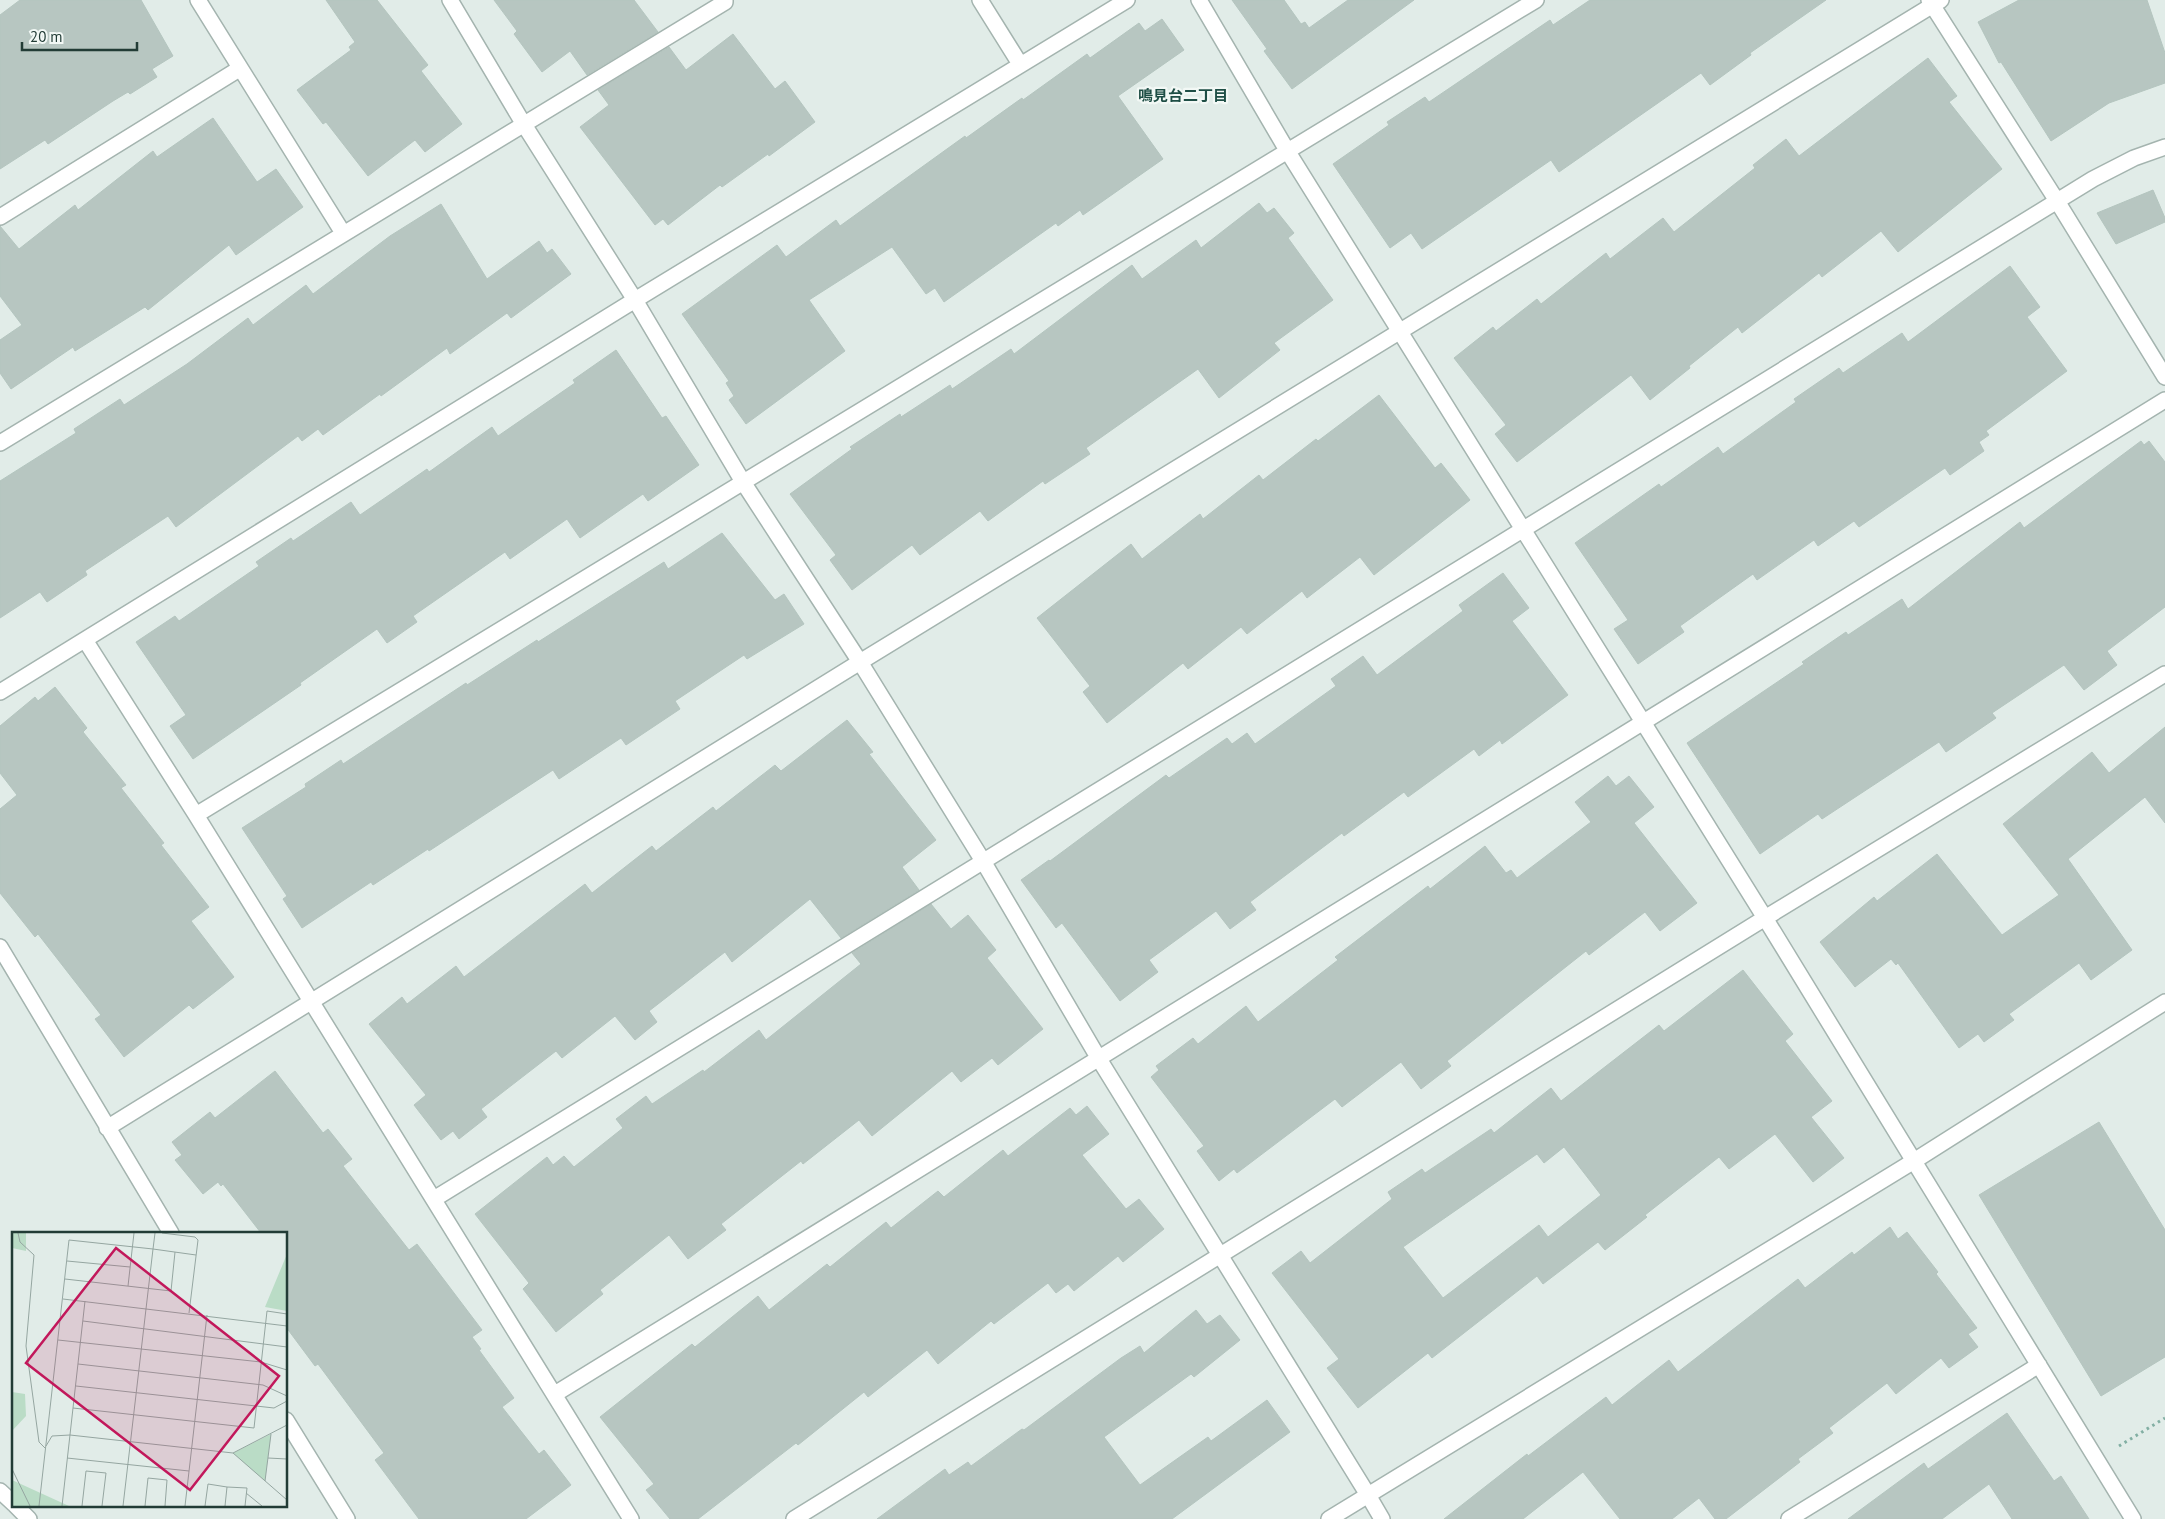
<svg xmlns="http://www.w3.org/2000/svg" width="2165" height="1519" viewBox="0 0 2165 1519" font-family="'PT Sans','Noto Sans JP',sans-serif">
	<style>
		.building { fill: #b7c6c1; stroke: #b4c5bf; fill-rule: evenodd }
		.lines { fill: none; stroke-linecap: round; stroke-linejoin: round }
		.minor-casing { stroke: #a4b4af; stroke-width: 18 }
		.tertiary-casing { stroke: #a4b4af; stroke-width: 18 }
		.path { stroke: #82afa3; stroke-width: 3; stroke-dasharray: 2.5 4; stroke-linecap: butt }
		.minor { stroke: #fff; stroke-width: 15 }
		.tertiary { stroke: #fff; stroke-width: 15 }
		.labels { text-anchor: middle; stroke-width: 4.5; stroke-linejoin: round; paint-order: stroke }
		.neighbourhood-label { font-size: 15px; font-weight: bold; fill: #1e4e45; stroke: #f2f8f5 }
		.inset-road { fill: none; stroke: #95a6a1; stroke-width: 1 }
		.view { fill: #c2185b; fill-opacity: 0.15; stroke: #c2185b; stroke-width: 2.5 }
		.inset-edge { fill: none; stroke: #223c36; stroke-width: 2.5 }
	</style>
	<rect width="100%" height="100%" fill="#e1ece8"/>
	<path class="building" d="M20 0H141L173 56 152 69 157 77 130 94 128 92 113 101 48 144 45 140 0 169V15Z
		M326 0H377L428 65 421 71 462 124 425 152 415 140 368 176 326 122 323 124 297 90 351 50 349 47 355 42Z
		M494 0H634L658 32 587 75 570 51 542 72 514 34 517 31Z
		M1232 0H1284L1301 24 1305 22 1309 28 1348 0H1414L1292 89 1264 51 1267 49Z
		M1590 0H1826L1750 53 1751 55 1710 85 1701 73 1559 172 1551 160 1422 249 1411 233 1390 248 1333 164 1389 125 1387 122 1425 97 1429 102 1550 20 1553 25Z
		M2019 0H2147L2165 53V83L2109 103 2051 141 2001 62 1999 63 1978 22Z
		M1162 19 1184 50 1118 96 1163 159 1083 215 1080 210 1058 226 1056 223 944 302 935 288 926 294 892 247 809 300 845 351 746 424 729 400 734 396 726 383 729 381 682 314 777 245 786 257 836 220 840 226 965 136 966 138 1022 98 1023 100 1087 54 1090 58 1139 23 1145 31Z
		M733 34 775 89 785 81 815 122 769 156 768 154 722 187 720 185 668 225 663 219 655 225 580 127 609 105 598 90 669 47 686 70Z
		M1928 58 1957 96 1949 102 2002 169 1898 252 1881 231 1822 277 1819 273 1742 333 1738 327 1689 366 1690 368 1650 400 1631 375 1517 462 1495 434 1506 425 1454 358 1493 327 1496 331 1537 299 1541 304 1606 253 1610 259 1663 218 1674 232 1755 168 1753 165 1786 139 1799 156Z
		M213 118 257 182 276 169 303 207 236 255 229 245 148 310 145 307 75 351 73 347 11 389 0 373V340L22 325 0 296V226L19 249 75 205 78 210 153 151 157 157Z
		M2153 190 2165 218V222L2116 244 2097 213Z
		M1259 203 1267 213 1274 208 1294 233 1288 238 1333 300 1274 343 1280 350 1219 398 1198 369 1086 448 1090 454 1045 484 1043 481 988 521 980 511 920 555 912 545 852 590 830 560 836 555 790 494 852 449 850 447 900 414 901 417 950 385 952 389 1011 349 1014 354 1132 265 1142 279 1196 240 1201 248Z
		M441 204 487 279 539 241 547 253 552 249 571 274 511 318 507 313 450 354 447 348 381 396 380 394 323 435 318 429 302 441 298 436 176 527 168 516 85 571 87 575 47 602 40 592 0 618V481L76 433 74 429 120 399 124 405 187 364 248 318 253 325 306 285 313 294 390 236Z
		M2010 266 2040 307 2027 317 2067 371 1986 431 1989 435 1979 442 1984 451 1950 475 1945 468 1859 527 1854 521 1818 546 1814 540 1757 580 1753 574 1680 626 1684 632 1638 664 1614 629 1628 620 1575 543 1659 484 1661 487 1718 447 1723 454 1796 402 1794 399 1839 368 1843 373 1902 333 1908 342Z
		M616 350 662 418 666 416 699 465 648 501 643 494 580 538 567 519 510 559 505 552 413 616 417 622 387 643 377 629 300 683 301 685 193 759 170 726 186 715 136 642 175 616 179 621 259 566 256 562 291 538 293 541 351 502 360 515 427 469 429 472 492 427 498 436 575 383 573 380Z
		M1379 395 1435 468 1441 463 1470 500 1374 575 1360 557 1307 598 1302 591 1247 634 1241 627 1188 669 1183 663 1107 723 1083 692 1090 686 1037 618 1131 544 1142 559 1200 514 1203 519 1259 475 1263 480 1316 439 1318 441Z
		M2141 441 2144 445 2149 441 2165 462V607L2107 651 2117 665 2084 690 2064 665 1992 713 1996 718 1946 752 1939 742 1822 819 1818 814 1760 854 1687 743 1804 664 1802 662 1846 632 1848 635 1902 599 1908 609 2020 522 2024 528Z
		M722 533 775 600 784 594 804 624 747 659 744 655 675 701 680 709 626 745 621 738 559 779 553 770 429 851 428 849 373 885 371 882 302 928 283 899 287 896 242 828 306 787 305 784 341 760 343 764 466 683 467 685 537 640 538 642 664 562 668 569Z
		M1503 573 1529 608 1512 621 1568 695 1502 744 1500 740 1479 756 1474 749 1408 797 1404 792 1344 836 1342 833 1250 902 1256 910 1230 929 1216 911 1149 960 1158 972 1120 1001 1062 923 1056 928 1021 880 1049 860 1050 861 1166 775 1169 778 1227 738 1232 744 1247 733 1255 744 1336 686 1331 679 1363 656 1377 675 1463 611 1459 605Z
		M55 687 87 728 83 732 126 785 121 788 164 843 161 845 209 907 191 921 234 977 193 1009 189 1005 124 1057 95 1019 101 1015 38 934 35 937 0 893V809L17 795 0 773V726L35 697 38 701Z
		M847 720 873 752 869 754 936 840 902 867 919 890 841 938 810 899 732 962 725 952 649 1011 657 1022 635 1040 615 1016 562 1058 556 1051 481 1109 487 1117 459 1139 453 1131 441 1140 414 1105 426 1095 369 1024 402 997 407 1004 456 966 464 977 585 884 592 893 652 846 656 851 713 807 716 811 775 765 781 771Z
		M2165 727V823L2145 797 2068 859 2132 950 2091 980 2079 963 2009 1014 2014 1020 1984 1042 1978 1034 1959 1048 1898 963 1896 965 1891 959 1855 987 1820 942 1874 897 1877 901 1937 854 2002 935 2059 895 2003 824 2092 752 2109 773Z
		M1608 776 1616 786 1629 776 1654 807 1634 823 1697 903 1660 931 1645 912 1589 955 1586 951 1447 1061 1451 1066 1421 1089 1401 1062 1342 1107 1335 1099 1237 1173 1234 1169 1219 1181 1197 1151 1204 1146 1151 1077 1159 1070 1156 1066 1193 1038 1198 1044 1246 1006 1258 1022 1338 960 1335 957 1428 886 1430 889 1485 846 1506 873 1511 870 1517 878 1591 822 1575 802Z
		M931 904 951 929 968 915 996 950 987 958 1043 1029 998 1065 992 1058 961 1082 952 1071 872 1136 859 1120 803 1164 801 1161 721 1224 726 1230 688 1259 669 1235 600 1290 603 1294 556 1332 523 1289 529 1283 475 1214 547 1157 553 1165 564 1156 574 1167 623 1128 616 1119 646 1096 652 1104 703 1070 704 1072 759 1030 766 1040 861 964 852 953Z
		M1743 970 1793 1034 1785 1041 1832 1101 1811 1117 1844 1158 1813 1182 1775 1134 1729 1169 1719 1157 1645 1215 1647 1217 1605 1250 1598 1242 1543 1284 1537 1276 1432 1358 1428 1353 1358 1408 1327 1368 1339 1359 1272 1273 1301 1251 1310 1263 1392 1199 1388 1192 1422 1169 1425 1173 1491 1129 1494 1133 1551 1088 1561 1101 1659 1025 1664 1031ZM1564 1147 1601 1195 1548 1237 1539 1225 1443 1298 1403 1247 1537 1154 1544 1163Z
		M275 1071 323 1133 328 1129 352 1159 343 1166 409 1250 417 1244 482 1330 472 1337 481 1349 479 1350 514 1398 502 1407 539 1454 544 1450 571 1485 526 1519H419L375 1460 384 1453 318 1364 315 1366 286 1327V1233H261L223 1184 221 1186 218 1182 203 1194 175 1160 182 1155 172 1142 210 1112 215 1118Z
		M1087 1106 1109 1134 1082 1155 1126 1209 1139 1199 1164 1229 1123 1262 1118 1256 1074 1291 1068 1284 1056 1293 1048 1283 994 1324 991 1321 938 1364 927 1350 868 1397 864 1392 798 1445 796 1443 698 1519H670L646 1490 654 1484 600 1417 692 1344 695 1347 758 1296 769 1310 827 1264 830 1267 886 1222 891 1228 938 1191 944 1197 1003 1150 1008 1156 1070 1108 1076 1115Z
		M2099 1122 2165 1230V1357L2101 1396 1979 1195Z
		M1890 1227 1898 1239 1907 1232 1938 1272 1936 1274 1977 1328 1968 1334 1978 1347 1949 1368 1941 1358 1896 1394 1887 1383 1829 1428 1833 1433 1798 1459 1800 1462 1726 1519H1715L1699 1498 1672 1519H1620L1583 1472 1523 1519H1444L1527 1454 1528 1456 1606 1397 1612 1405 1669 1360 1678 1372 1798 1279 1805 1288 1852 1252 1854 1255Z
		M1196 1310 1207 1324 1220 1315 1240 1340 1194 1377 1191 1374 1104 1437 1140 1485 1208 1437 1211 1441 1267 1400 1290 1432 1172 1519H877L945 1469 949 1475 968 1462 971 1466 1022 1429 1024 1430 1121 1358 1140 1346 1144 1353Z
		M2007 1413 2054 1481 2061 1476 2089 1519H2012L1989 1484 1942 1519H1848L1924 1463 1928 1469Z"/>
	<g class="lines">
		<g class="minor-casing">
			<path id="minor" d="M198 0 343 233
				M980 0 1020 64
				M1199 0 1288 152 1765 918 2133 1519
				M1929 0 2057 201 2165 377
				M0 217 239 69
				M635 300 743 482 860 662 983 861 1099 1059 1368 1495
				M0 443 725 2V0
				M85 640 196 815 631 1519
				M0 692 635 300 1127 0
				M196 815 1536 0
				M434 1199 2093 179 2134 158 2165 147
				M555 1394 2165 400
				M0 1491 14 1504
				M15 1505 29 1519
				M794 1519 1765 918 2165 674
				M1789 1519 2039 1365"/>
		</g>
		<g class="tertiary-casing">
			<path id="tertiary" d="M450 0 523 123 635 300
				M0 947 171 1233
				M107 1128 860 662 1941 0
				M286 1420 347 1519
				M1368 1495 1382 1519
				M1329 1519 1914 1161 2165 1002"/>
		</g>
		<path class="path" d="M2119 1446 2165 1418"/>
		<use href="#minor" class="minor"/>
		<use href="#tertiary" class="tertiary"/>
	</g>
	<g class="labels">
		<g class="neighbourhood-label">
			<text x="1183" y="101">鳴見台二丁目</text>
		</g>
	</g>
	<g transform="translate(12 1232)">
		<rect width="275" height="275" fill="#e1ece8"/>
		<path d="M0 1H14V19L0 16ZM275 22V79L253 75ZM0 160 13 162 14 184 0 199ZM259 202 253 249 221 221ZM0 248 57 274H0Z" fill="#badcc6"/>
		<path class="inset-road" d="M6 1 8 10 22 23 14 114 27 210 33 216M143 1 141 17 184 23M150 1 183 5 186 8 177 81M55 29 118 35M53 47 159 59 163 20M116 54 122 1M51 67 275 94M71 89 275 115M46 108 249 130 275 138M66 132 251 153 275 164M64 154 262 176 275 169M61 176 242 196 255 79 275 82M34 214 40 204 58 203 221 221 275 193M221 221 275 268M55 226 177 239M256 226 275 227M0 237 18 274M253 249 259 202M215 255 235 256 233 274M234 261 250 274M27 274 57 8 141 17 111 274M50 274 73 69M70 274 74 239 94 241 90 274M133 274 136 246 155 248 153 274M173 274 195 83M193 274 196 252 215 255 213 274"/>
		<path class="view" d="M104 16 267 144 178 258 14 131Z"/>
		<rect width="275" height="275" class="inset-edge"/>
	</g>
	<path d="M22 42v8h115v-8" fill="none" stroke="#223c36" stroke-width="2.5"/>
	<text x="30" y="42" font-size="15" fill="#223c36" stroke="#f2f8f5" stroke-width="4" paint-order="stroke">20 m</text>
</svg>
